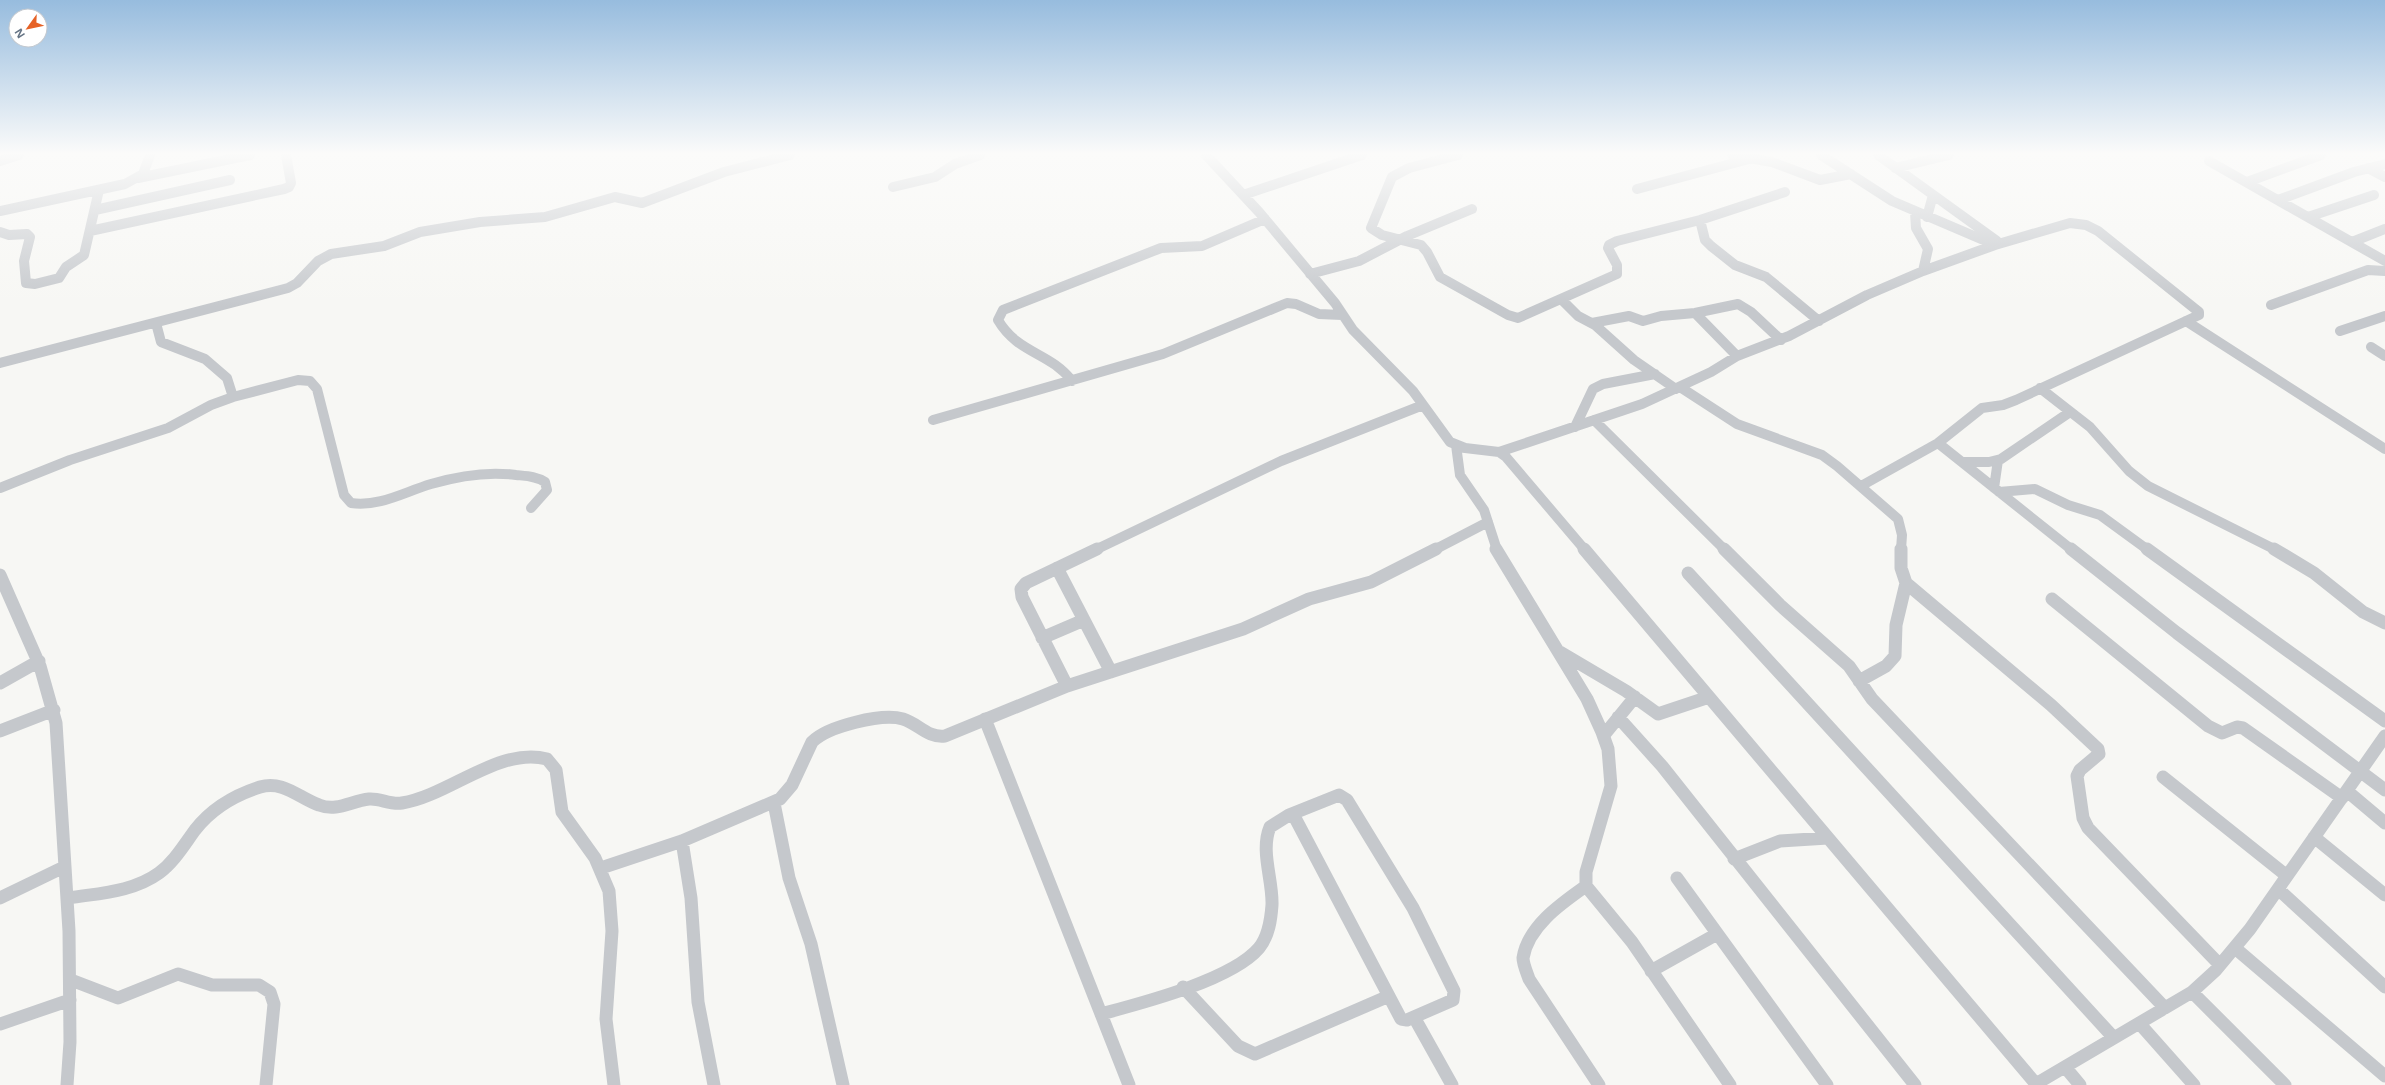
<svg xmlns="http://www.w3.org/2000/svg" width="2385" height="1085" viewBox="0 0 2385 1085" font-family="'Open Sans',sans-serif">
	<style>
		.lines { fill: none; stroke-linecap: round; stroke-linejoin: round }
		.street-far1 { stroke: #c5c8cc; stroke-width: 10 }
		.street { stroke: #c5c8cc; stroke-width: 13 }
	</style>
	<rect width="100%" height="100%" fill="#f7f7f4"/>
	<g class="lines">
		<path class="street-far1" d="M1206 155 1259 212 1335 303 1353 330 1413 391 1450 442 1465 448 1499 452 1506 457 1585 550
			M1458 155 1409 168 1392 177 1371 228 1382 235 1421 245 1427 252 1440 277 1508 315 1518 318 1617 274V265L1608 248 1609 245 1617 241 1700 220 1785 192
			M1732 155 1772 162 1820 180 1851 174
			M1821 155 1892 201 1995 245
			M1878 155 1997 241
			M0 161 19 155
			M2209 161 2385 261
			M1895 168 1949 155
			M2368 168 2385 177
			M138 178 250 155
			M2247 182 2321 155
			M893 187 935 177 955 164 980 155
			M1637 189 1749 159
			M1243 195 1362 155
			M2278 200 2354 172 2385 164
			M95 210 230 180
			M0 211 125 184 143 174 150 155
			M1915 212 1916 228 1928 249 1923 271
			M1927 217 1933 195
			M2308 217 2374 195
			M1700 220 1705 240 1711 246 1735 265 1766 277 1819 321
			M90 231 284 189 289 187 291 183 286 155
			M0 232 9 235 27 234 30 237 24 261 26 283 35 284 59 278 66 267 84 255 99 190
			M2352 242 2385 229
			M1310 274 1359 261 1407 236 1472 209
			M1562 300 1578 316 1595 325 1634 360 1676 389
			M2271 305 2368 270 2385 271
			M1695 313 1737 356
			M2186 321 2385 449
			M156 323 161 342 205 359 227 378 233 397
			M1592 323 1629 316 1643 321 1661 316 1695 313 1738 304 1751 312 1781 340
			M2340 331 2385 316
			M2371 347 2385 356
			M0 363 288 288 297 283 318 261 331 254 384 246 420 232 480 222 545 217 615 197 642 203 724 172 790 155
			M1072 381C1050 352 1018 354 998 320L1003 310 1161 248 1202 246 1265 219
			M1680 387 1737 424 1822 455 1837 466 1898 519 1902 535 1901 550
			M2040 388 2090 427 2129 471 2148 486 2276 550
			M933 420 1163 354 1287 303 1296 304 1319 314 1342 315
			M1594 420 1725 550
			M1575 427 1593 389 1603 384 1655 374
			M1938 443 2072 550
			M1456 445 1460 475 1484 510 1497 550
			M1499 452 1642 404 1711 372 1737 356 1789 336 1867 295 1923 271 1995 245 2070 223 2086 225 2098 231 2199 312V315L2016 400 2003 405 1982 408 1938 443 1861 486
			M1962 462H1989L2001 459 2070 412
			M0 488 70 460 168 428 211 405 233 397 298 380 310 381 317 389 344 495 351 503C380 507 404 492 431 484 458 476 487 471 516 475 526 476 536 476 545 482L547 490 531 508
			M1994 488 1998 460
			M1999 492 2035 489 2068 505 2100 515 2148 550
			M1095 550 1281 461 1423 405
			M1434 550 1488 522"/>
		<path class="street" d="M1496 549 1587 699 1602 732 1608 749 1611 786 1586 872V886L1632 942 1730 1085
			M1584 549 2036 1084
			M1724 549 1780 605 1849 666 1872 699 2165 1008
			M1901 549V568L1906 583 2051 705 2098 749 2099 754 2080 770 2077 776 2083 818 2088 828 2220 965
			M2071 549 2177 633 2385 790
			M2147 549 2385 721
			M2274 549 2314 573 2363 612 2385 623
			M1057 568 1111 672
			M1688 573 2114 1038
			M0 575 40 666 56 723 69 931 70 1042 67 1085
			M2052 599 2208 726 2222 733 2237 727 2243 728 2342 798
			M1042 638 1084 620
			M1560 652 1626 691 1658 714 1709 697
			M1859 681 1886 666 1895 656 1896 625 1906 583
			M0 683 39 661
			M1067 686 1022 597 1021 589 1026 583 1097 549
			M1618 717 1662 766 1915 1085
			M985 719 1129 1085
			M0 731 54 710
			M1604 735 1635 697
			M2163 777 2287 876
			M2347 791 2385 823
			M774 803 789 878 811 944 843 1085
			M2314 837 2385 895
			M682 841 691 898 698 1002 714 1085
			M1734 859 1780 841 1828 838
			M601 868 682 841 780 799 792 785 812 742C828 726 882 713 903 719 919 724 927 738 945 736L1067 686 1243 629 1309 599 1371 582 1436 549
			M1677 878 1827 1085
			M1586 886C1562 903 1528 926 1523 958 1523 964 1527 973 1529 979L1599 1085
			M2278 889 2385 987
			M0 898 64 867
			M69 898C99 893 133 892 159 873 174 862 184 845 195 830 212 808 235 795 260 787 283 780 299 798 319 805 337 812 351 801 369 799 380 798 390 805 402 803 448 796 500 746 547 759L556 770 562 812 595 858 609 891 612 931 606 1019 614 1085
			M2235 948 2385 1076
			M1651 971 1717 934
			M71 980 118 998 178 974 212 985H259L270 992 274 1004 266 1085
			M1183 987 1238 1046 1255 1054 1389 996
			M2192 992 2285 1085
			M1101 1014C1142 1003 1232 980 1259 948 1269 936 1271 919 1272 905 1273 880 1260 851 1270 827L1289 815 1339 795 1347 800 1413 908 1454 991 1453 1000 1407 1020 1401 1019 1293 814
			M1414 1017 1452 1085
			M2139 1023 2194 1085
			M0 1024 70 1000
			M2065 1067 2080 1085
			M2034 1085 2192 992 2215 971 2250 929 2385 736"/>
	</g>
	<linearGradient id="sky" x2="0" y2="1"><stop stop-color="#97bcde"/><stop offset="0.5" stop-color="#fbfbfa"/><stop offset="1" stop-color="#fbfbfa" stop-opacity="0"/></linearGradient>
	<rect width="2385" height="307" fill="url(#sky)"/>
	<g transform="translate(28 28) rotate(237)"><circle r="19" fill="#ffffff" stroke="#c2c8cf"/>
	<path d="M0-3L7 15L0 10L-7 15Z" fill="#e66226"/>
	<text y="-6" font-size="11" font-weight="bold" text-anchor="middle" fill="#667586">N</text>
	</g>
</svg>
